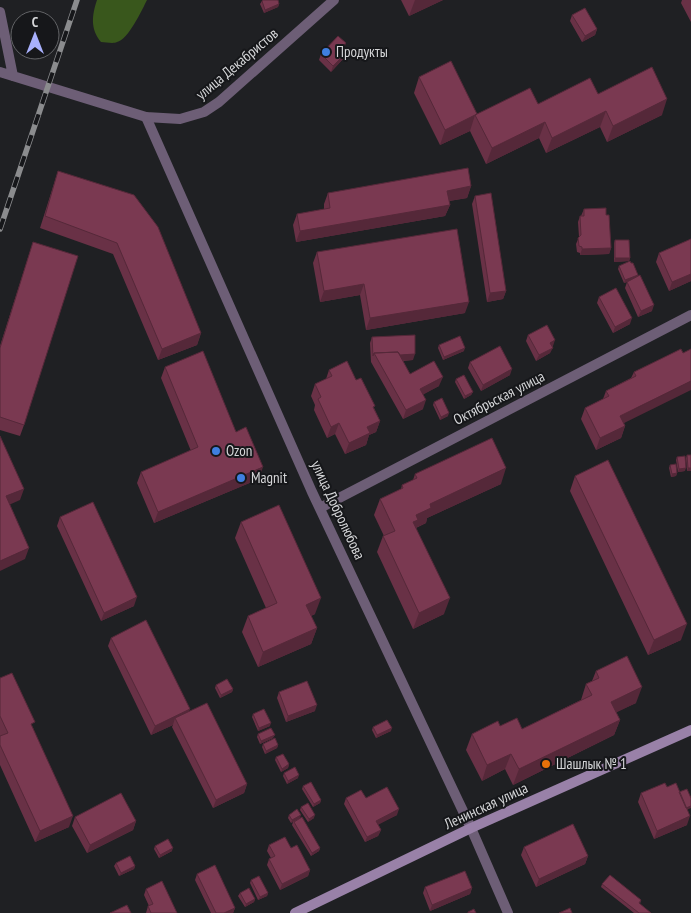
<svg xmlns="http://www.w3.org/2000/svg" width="691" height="913" viewBox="0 0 691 913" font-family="'PT Sans Narrow',sans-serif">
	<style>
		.forest { fill: #39571c }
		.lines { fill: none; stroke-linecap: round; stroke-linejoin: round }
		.minor { stroke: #6d5e76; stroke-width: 10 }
		.tertiary { stroke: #6d5e76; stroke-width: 10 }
		.secondary { stroke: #9981a8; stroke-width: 10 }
		.rail-casing { stroke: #8b8c8e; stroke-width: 5.5 }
		.rail { stroke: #16171a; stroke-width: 4; stroke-dasharray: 11; stroke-linecap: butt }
		.wall { fill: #693146 }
		.shaded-wall { fill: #552839 }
		.building { fill: #7a3951; stroke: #552839 }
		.shop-dot { fill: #3f7fe0; stroke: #16171a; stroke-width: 2 }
		.food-dot { fill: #e8710a; stroke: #16171a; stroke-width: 2 }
		.labels { text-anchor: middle; stroke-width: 4; stroke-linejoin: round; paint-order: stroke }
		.poi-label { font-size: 15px; fill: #d5d6d8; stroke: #16171a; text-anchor: start }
		.street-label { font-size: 15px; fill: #d5d6d8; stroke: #16171a }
	</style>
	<rect width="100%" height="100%" fill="#1f2023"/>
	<path class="forest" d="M97 0H147C142 10 128 40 117 42 113 44 106 42 101 42 90 29 92 15 97 0Z"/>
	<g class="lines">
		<path class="minor" d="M146 117 312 492 471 828 508 913
			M320 508 691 315"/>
		<path class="tertiary" d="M0 12 13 76
			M0 72 146 117 180 119 204 112 219 102 334 0"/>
		<path class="secondary" d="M295 913 471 828 691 730"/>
		<g class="rail-casing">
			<path id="rail" d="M0 229 77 0"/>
		</g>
		<use href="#rail" class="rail"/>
	</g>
	<path class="wall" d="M401 0H443L409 16Z
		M682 0H691V22L681 3Z
		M262 1 279 4 278 7 264 13 260 4Z
		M572 15 597 29 595 35 582 42 570 21Z
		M344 49 342 50 343 59 331 72 319 60 321 54Z
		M419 77 477 115 598 94 662 115 607 142 600 127 546 153 539 138 486 164 470 131 440 145 414 93Z
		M58 171 201 333 197 345 158 360 113 254 40 228Z
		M471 186 467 198 449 201 450 205 445 216 296 242 293 225 297 214 324 209V204L328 193Z
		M475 196 506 291 503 299 487 302 472 204Z
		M584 209 606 215 611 248 609 254 580 255V253L577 252 576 244 579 237 578 222 580 216H581Z
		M691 239V281L669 291 656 262 659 253Z
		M615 240 630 258 629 261 614 262V243Z
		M33 242 24 425 20 436 0 430V346Z
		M317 252 465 313 366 330 360 295 320 302 313 263Z
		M619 266 638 275V277L652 311 638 317 625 288 627 282 624 283 618 269Z
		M599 297 630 324 613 333 597 303Z
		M528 335 553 346 552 347 550 353 536 361 526 341Z
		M372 337 413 360 403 361 410 374 439 386 423 394V409L403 419 371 362 370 343Z
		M439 345 464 351 443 360 438 348Z
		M681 349 624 423 625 426 621 438 596 450 581 419 585 408 603 399 606 391 631 378 634 372Z
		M470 362 510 375 481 391 468 368Z
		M165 367 236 432 259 479 154 523 137 483 141 472 191 451 161 378Z
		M329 370 356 380 374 408 380 421 376 432 369 435 366 445 345 454 335 434 327 438 314 410 315 405 311 396 315 384 326 379Z
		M456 379 473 392 471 395 464 399 455 382Z
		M434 402 448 416 440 420 433 405Z
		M687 455 691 471H687L686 458Z
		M677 457 685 471 678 472 676 460Z
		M670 465 677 473 676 476 671 477 669 468Z
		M415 474 501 484 427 518 426 523 416 528 444 614 413 629 377 552 383 536H384L374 515 380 499 401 489 402 485 413 480Z
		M575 476 681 640 648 655 570 491Z
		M60 517 134 606 101 621 57 526Z
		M241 522 315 614 311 616 317 628 311 644 258 667 242 632 248 616 266 608 235 538Z
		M111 638 189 711 247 784 244 793 213 808 172 727 173 725 151 735 108 646Z
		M596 671 636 703 616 712 620 720 614 735 513 785 505 769 482 781 466 750 472 734 500 726 522 729 581 700 586 684 592 681Z
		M0 678 33 728 69 827 35 842 0 765Z
		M216 685 233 689 232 692 220 698 215 688Z
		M279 692 315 711 286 722 277 698Z
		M253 714 270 726 258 731 252 717Z
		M373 727 391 731 376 738 372 730Z
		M258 734 273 738 260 744 257 737Z
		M263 744 278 745 277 748 265 754 262 747Z
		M276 757 289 764 288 768 281 772 275 760Z
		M284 773 298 778 287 784 283 776Z
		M303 786 321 800 320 803 313 807 302 789Z
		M667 787 687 810V825L654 839 638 802 641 793Z
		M346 798 397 815 378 824 381 830 378 836 365 842 344 804Z
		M301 807 314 818 308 822 300 810Z
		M289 815 300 818 320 848 319 851 311 856 292 825 293 822 291 823 288 818Z
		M75 817 136 821 133 830 87 853 72 826Z
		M269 845 291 848 310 870 308 876 280 890 267 865 269 859 271 858 267 851Z
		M155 846 172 851 159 858 154 849Z
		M524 847 588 856 585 864 536 887 521 855Z
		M116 863 135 866 134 869 119 876 114 866Z
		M197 874 235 908 233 913H211L195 880Z
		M251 880 268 893 267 896 258 900 250 883Z
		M602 884 641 900 640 904 651 913H634L601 887Z
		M425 887 472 888 470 894 430 911 423 893Z
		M146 889 177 913H146L148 906H149L144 895Z
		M240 893 255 899 254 902 245 907 238 896Z"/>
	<path class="shaded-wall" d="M415 0H443L409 16Z
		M279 4 278 7 264 13 265 10Z
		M597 29 595 35 582 42 585 36Z
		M346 43 344 49 338 54 340 48Z
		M346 53 343 59 331 72 333 66Z
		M667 99 662 115 607 142 613 126Z
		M606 111 600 127 546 153 552 138Z
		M475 115 470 131 440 145 445 130Z
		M545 122 539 138 486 164 492 148Z
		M471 186 467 198 443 202 447 191Z
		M450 205 445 216 296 242 300 231Z
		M611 248 609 254 580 255 582 249Z
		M615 258H630L629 261 614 262Z
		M691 274V281L669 291 672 282Z
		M638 275 637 278 624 283 625 280Z
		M364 284 360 295 320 302 324 291Z
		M506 291 503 299 487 302 490 293Z
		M469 302 465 313 366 330 370 318Z
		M654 305 652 311 638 317 641 311Z
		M632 318 630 324 613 333 615 327Z
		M201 333 197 345 158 360 162 349Z
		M555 340 553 346 548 349 550 343Z
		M465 348 464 351 443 360 444 357Z
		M553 348 550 353 536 361 539 355Z
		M415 354 413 360 379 362 376 356Z
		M512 369 510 375 481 391 483 385Z
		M443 377 439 386 417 398 420 389Z
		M691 381V390L616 427 620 416Z
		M473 392 471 395 464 399 465 396Z
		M426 400 423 409 403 419 406 410Z
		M449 413 448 416 440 420 441 417Z
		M380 421 376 432 369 435 366 445 345 454 349 443 367 427Z
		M339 423 335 434 327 438 331 427Z
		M625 426 621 438 596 450 600 438Z
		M263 467 259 479 154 523 158 512Z
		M506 468 501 484 427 518 426 523 415 528 408 538 416 515 430 504Z
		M686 468 685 471 678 472 679 469Z
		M688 468H691V471H687Z
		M677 473 676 476 671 477 672 474Z
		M24 489 20 500 2 508 6 496Z
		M29 548 25 559 0 571V561Z
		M137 597 134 606 101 621 104 613Z
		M321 598 315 614 301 620 306 605Z
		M450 598 444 614 413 629 419 613Z
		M687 624 681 640 648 655 654 640Z
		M317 628 311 644 258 667 263 652Z
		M642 687 636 703 605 718 611 702Z
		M233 689 232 692 220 698 221 695Z
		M317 705 315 711 286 722 288 716Z
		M190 709 187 718H175L173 725 151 735 155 726Z
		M620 720 614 735 513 785 519 769Z
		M271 723 270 726 258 731 259 728Z
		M392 728 391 731 376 738 377 735Z
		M275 735 273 738 260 744 261 741Z
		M278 745 277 748 265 754 266 751Z
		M511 754 505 769 482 781 487 765Z
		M289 764 288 768 281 772 282 769Z
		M299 775 298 778 287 784 288 781Z
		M247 784 244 793 213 808 216 800Z
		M321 800 320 803 313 807 314 804Z
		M691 806V808L682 812 683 809Z
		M399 809 397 815 374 827 376 821Z
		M301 815 300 818 291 823 292 820Z
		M315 815 314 818 308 822 309 819Z
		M73 816 69 827 35 842 40 831Z
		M690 816 687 825 654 839 657 831Z
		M136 821 133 830 87 853 90 845Z
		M381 830 378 836 365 842 367 837Z
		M173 848 172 851 159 858 160 855Z
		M320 848 319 851 311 856 312 853Z
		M588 856 585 864 536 887 539 879Z
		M135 866 134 869 119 876 121 873Z
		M310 870 308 876 280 890 282 884Z
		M472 888 470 894 430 911 432 905Z
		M268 893 267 896 258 900 260 897Z
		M255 899 254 902 245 907 246 904Z
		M235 908 233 913H224Z"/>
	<path class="building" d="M263 0H278L279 4 265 10 262 1Z
		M585 8 597 29 585 36 572 15Z
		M338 36 346 43 340 48 346 53 333 66 321 54Z
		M451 61 477 114 445 130 419 77Z
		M652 67 667 99 613 126 606 111 552 138 545 122 492 148 475 115 530 88 538 104 590 78 598 94Z
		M468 168 471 186 447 191 450 205 300 231 297 214 330 208 328 193Z
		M58 171 134 195 158 227 201 333 162 349 117 243 45 216Z
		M491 193 506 291 490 293 475 196Z
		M606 208V215H609L611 248 582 249V247L579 246 578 238 581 235 580 216H584V209Z
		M457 229 469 302 370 318 364 284 324 291 317 252Z
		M691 239V274L672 282 659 253Z
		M615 240H629L630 258H615Z
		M33 242 78 256 24 425 0 417V348Z
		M630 261 631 263H633L638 275 625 280 619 266Z
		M640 275 654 305 641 311 627 282Z
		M616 288 632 318 615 327 599 297Z
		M547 325 555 340 550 343 553 348 539 355 528 335Z
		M415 335V354L400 355 398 352 374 353 373 356 372 337Z
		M460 336 465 348 444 357 439 345Z
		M500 346 512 369 483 385 470 362Z
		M681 349 683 353 691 349V381L620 416 625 426 600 438 585 408 609 396 606 391 636 376 634 372Z
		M203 351 236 432 246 427 263 467 158 512 141 472 198 447 165 367Z
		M398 352 410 374 434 361 443 377 420 389 426 400 406 410 374 353Z
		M347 361 356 380 361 378 375 406 373 407 380 421 367 427 370 433 349 443 339 423 331 427 318 399 321 397 315 384 332 376 329 370Z
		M464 375 473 392 465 396 456 379Z
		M442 398 449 413 441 417 434 402Z
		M0 436 24 489 6 496 29 548 0 561Z
		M492 438 506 468 430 504 431 508 416 515 418 520 413 522 450 598 419 613 383 536 395 531 380 499 403 488 402 485 417 478 415 474Z
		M687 455H691V468H688Z
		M685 456 686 468 679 469 677 457Z
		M608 460 687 624 654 640 575 476Z
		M676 464 677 473 672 474 670 465Z
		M93 502 137 597 104 613 60 517Z
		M279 505 321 598 306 605 317 628 263 652 248 616 277 603 241 522Z
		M146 620 190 709 155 726 111 638Z
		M627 656 642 687 611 702 620 720 519 769 511 754 487 765 472 734 498 721 500 726 517 718 522 729 592 695 586 684 599 678 596 671Z
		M12 673 35 722 31 724 73 816 40 831 0 745V736L8 733 0 716V678Z
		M227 679 233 689 221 695 216 685Z
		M307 681 317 705 288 716 279 692Z
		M207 703 247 784 216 800 175 718Z
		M264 709 271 723 259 728 253 714Z
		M387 720 392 728 377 735 373 727Z
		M271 728 275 735 261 741 258 734Z
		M275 738 278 745 266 751 263 744Z
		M283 754 289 764 282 769 276 757Z
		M295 767 299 775 288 781 284 773Z
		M311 782 321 800 314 804 303 786Z
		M665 783 667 787 676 783 690 816 657 831 641 793Z
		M387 787 399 809 376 821 381 830 367 837 346 798 361 790 366 798Z
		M687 789 691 798V806L686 808 679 792Z
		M121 793 136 821 90 845 75 817Z
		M308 803 315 815 309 819 301 807Z
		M297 809 301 815 292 820 289 815Z
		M302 817 320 848 312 853 294 822Z
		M573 824 588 856 539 879 524 847Z
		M285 837 291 848 297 845 310 870 282 884 269 859 275 856 269 845Z
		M168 839 173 848 160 855 155 846Z
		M130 856 135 866 121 873 116 863Z
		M215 865 235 908 224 913H216L197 874Z
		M465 871 472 888 432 905 425 887Z
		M610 875 641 900 639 903 651 913H639L602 884Z
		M259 876 268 893 260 897 251 880Z
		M162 881 177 913H151L148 906 153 904 146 889Z
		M249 888 255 899 246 904 240 893Z
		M127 905 131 913H110Z
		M570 908 572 913H559Z
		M474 909 476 913H468V912Z"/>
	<g class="shop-dot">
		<circle cx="326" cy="52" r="5"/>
		<circle cx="216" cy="451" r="5"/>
		<circle cx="241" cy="478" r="5"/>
	</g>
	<circle class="food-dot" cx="546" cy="764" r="5"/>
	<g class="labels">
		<g class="poi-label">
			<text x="336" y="57">Продукты</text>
			<text x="226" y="456">Ozon</text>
			<text x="251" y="483">Magnit</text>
			<text x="556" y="769">Шашлык № 1</text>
		</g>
		<g class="street-label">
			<text transform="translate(237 64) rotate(-40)" y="5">улица Декабристов</text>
			<text transform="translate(499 398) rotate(-27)" y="5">Октябрьская улица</text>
			<text transform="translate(338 510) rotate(65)" y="5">улица Добролюбова</text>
			<text transform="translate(486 806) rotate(-25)" y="5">Ленинская улица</text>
		</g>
	</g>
	<g transform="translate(35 35)"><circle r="24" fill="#16171a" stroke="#626366"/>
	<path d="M0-4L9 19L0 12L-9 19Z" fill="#a8b0fc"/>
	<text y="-8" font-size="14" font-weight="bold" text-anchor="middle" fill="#d5d6d8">С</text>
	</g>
</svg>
